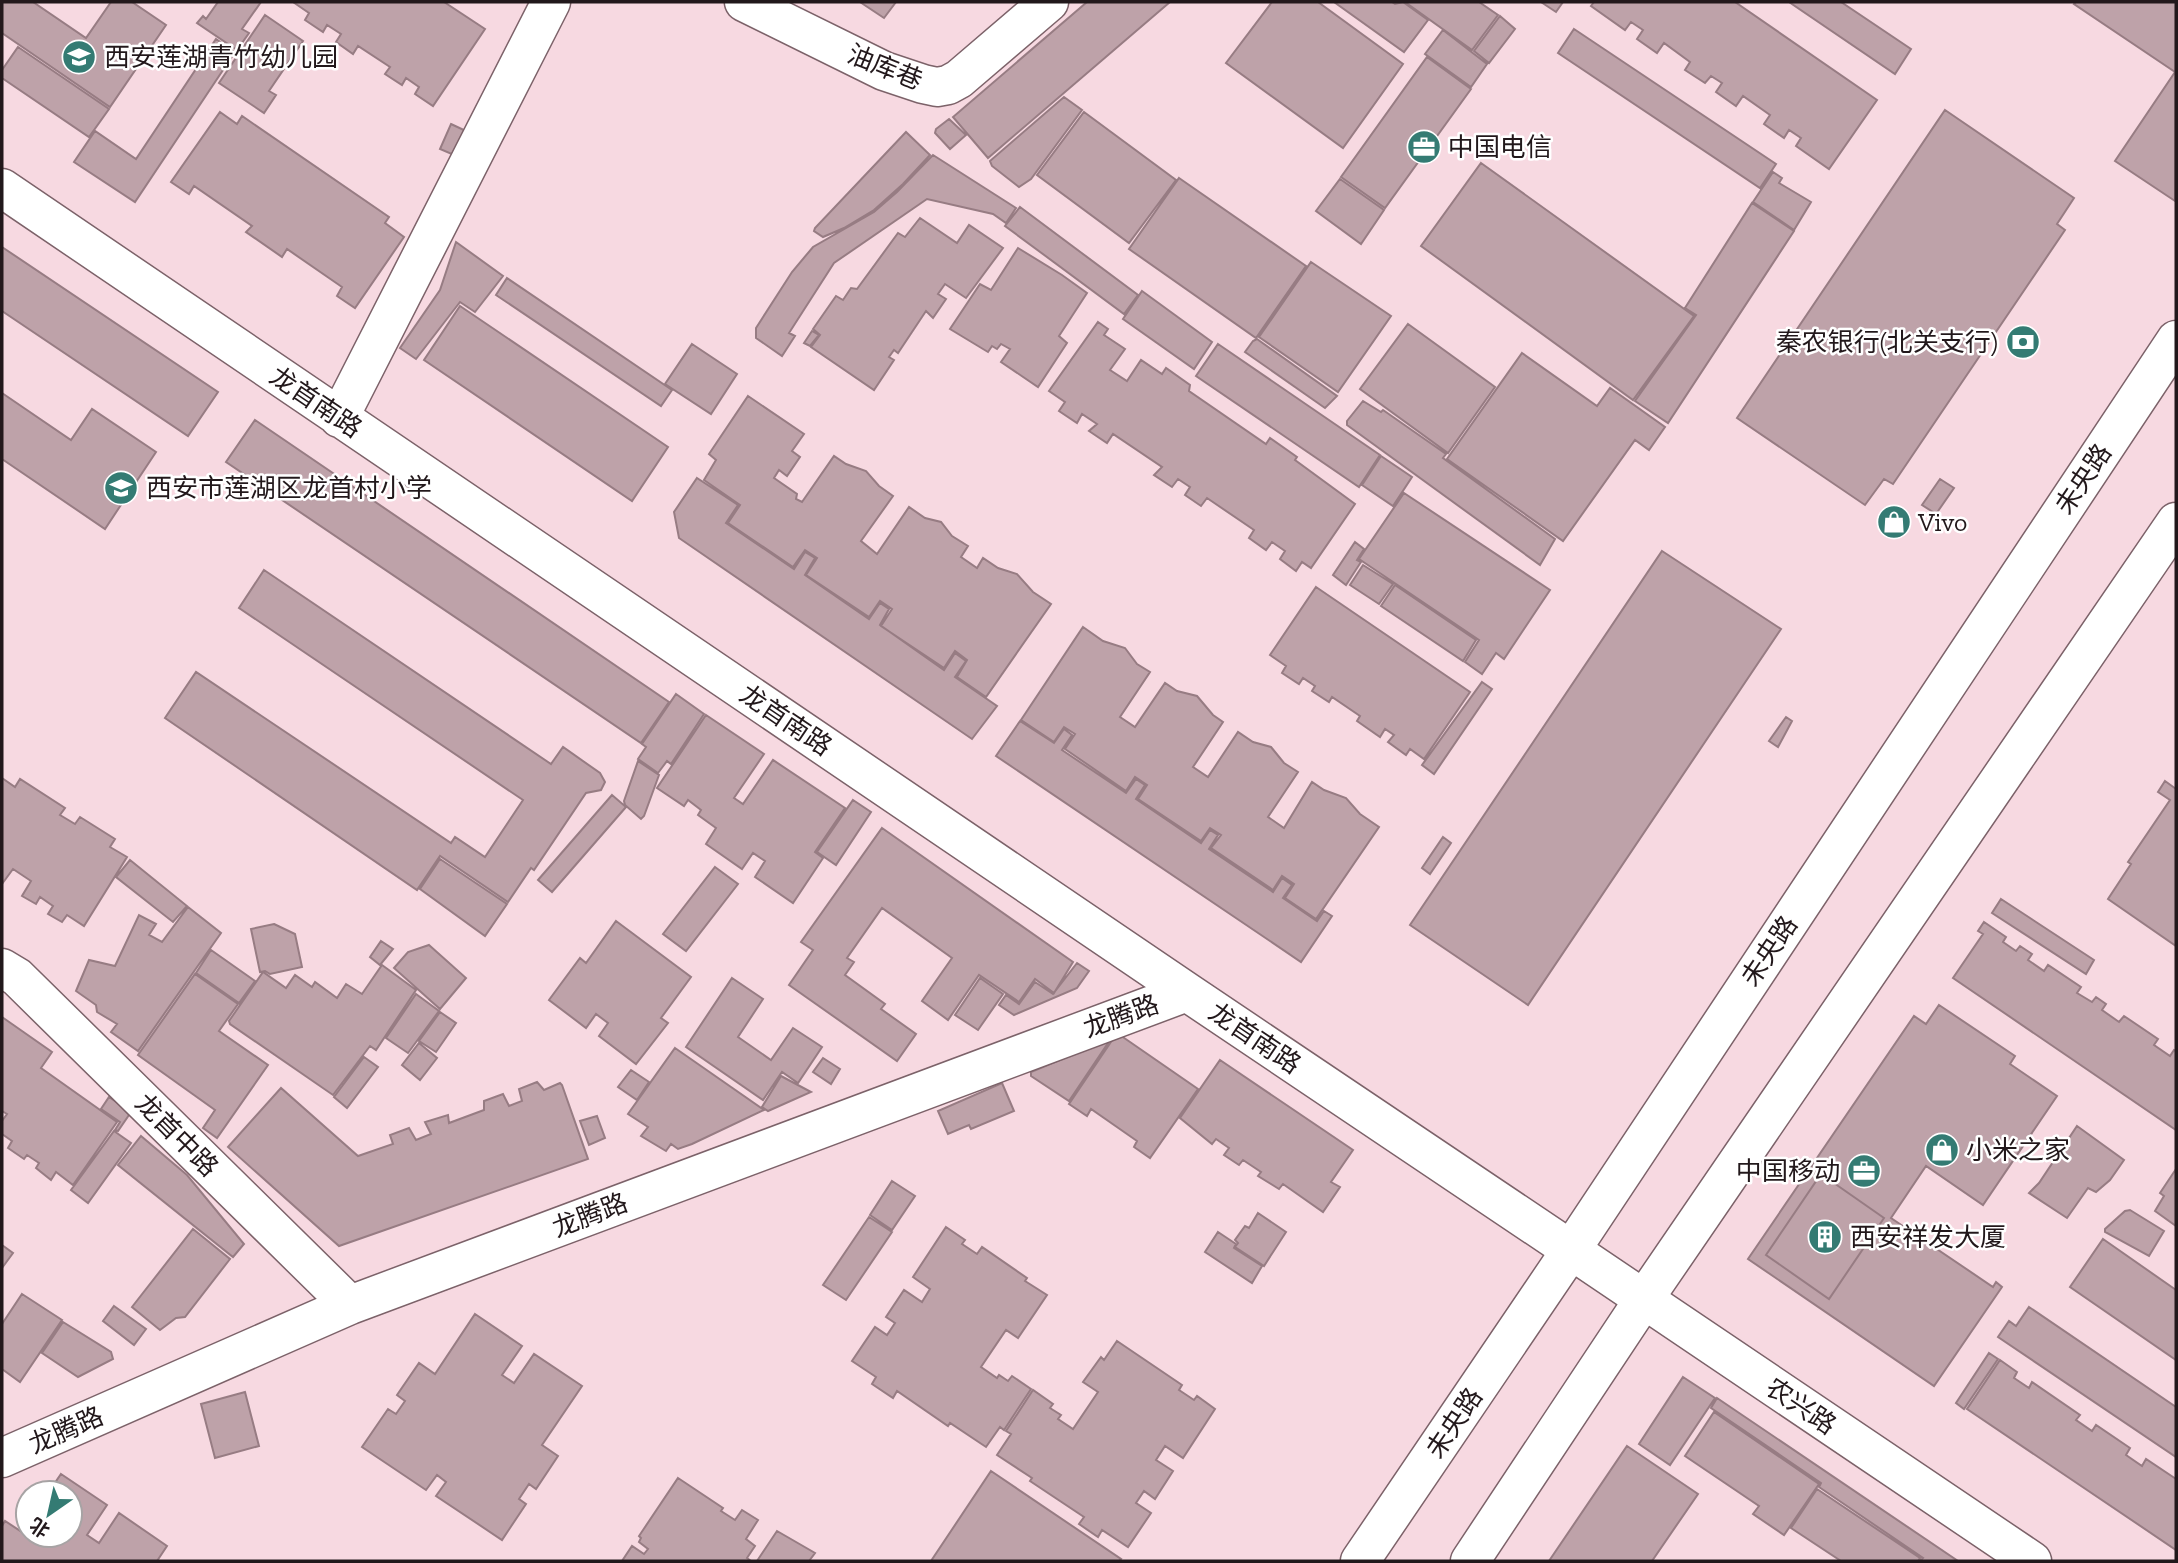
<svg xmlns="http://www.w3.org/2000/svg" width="2178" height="1563" viewBox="0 0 2178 1563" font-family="'Zilla Slab','Noto Sans SC',serif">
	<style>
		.building { fill: #bea2a9; stroke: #977c83; stroke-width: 2 }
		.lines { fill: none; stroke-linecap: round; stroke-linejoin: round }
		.street-casing { stroke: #7c6269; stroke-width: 41 }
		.secondary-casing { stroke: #7c6269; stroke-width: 41 }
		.primary-casing { stroke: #7c6269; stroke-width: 41 }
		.street { stroke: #fff; stroke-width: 38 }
		.secondary { stroke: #fff; stroke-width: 38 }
		.primary { stroke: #fff; stroke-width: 38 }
		.labels { text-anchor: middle; stroke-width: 5; stroke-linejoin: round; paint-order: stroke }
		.poi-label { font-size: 26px; fill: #22181b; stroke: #fff; text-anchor: start }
		.street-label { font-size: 26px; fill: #22181b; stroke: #fff }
	</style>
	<rect width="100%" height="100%" fill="#f7d9e1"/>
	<path class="building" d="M2 2H33L86 38 111 2H132L166 25 110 107 2 33Z
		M218 2H261L242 29 249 33 237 50 197 23 203 16 206 19Z
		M293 2H444L485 29 433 106 415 94 419 87 406 78 402 85 385 74 390 67 358 46 353 54 336 42 341 34 327 25 323 32 305 20 309 13Z
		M860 2H896L884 18Z
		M1087 2H1170L988 158 953 117Z
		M1272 2H1318L1403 64 1343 148 1226 63Z
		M1334 2H1392L1395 4 1403 2 1428 20 1404 52Z
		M1405 2H1479L1498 15 1472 50Z
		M1541 2H1563L1556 12Z
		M1594 2H1735L1877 100 1829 169 1796 146 1801 138 1789 130 1784 138 1764 124 1770 115 1743 96 1736 106 1716 92 1722 83 1711 76 1705 83 1685 70 1690 62 1664 43 1657 53 1637 39 1643 30 1631 22 1625 30 1591 6Z
		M1789 2H1841L1911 49 1895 74Z
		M2076 2H2176L2175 201 2115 161 2175 72 2074 4Z
		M265 15 303 41 269 91 276 95 264 113 219 83Z
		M1500 16 1515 29 1489 63 1474 51Z
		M1574 29 1776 164 1760 188 1558 53Z
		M1443 30 1487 64 1471 87 1425 54Z
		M216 39 235 52 135 202 74 162 95 131 136 159Z
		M18 47 109 109 89 137 2 78V70Z
		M1427 57 1471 89 1385 208 1341 177Z
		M1064 97 1082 110 1031 179 1019 187 992 166 990 161Z
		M1945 110 2074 198 2057 224 2065 230 1893 484 1884 479 1865 505 1737 418Z
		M220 112 237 124 242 116 389 217 385 223 404 237 355 308 337 296 342 287 287 249 282 257 246 232 252 226 194 186 189 194 171 182Z
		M1084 112 1176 180 1129 243 1037 175Z
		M949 119 966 135 950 149 935 133 936 129Z
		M451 124 466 131 454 155 440 149Z
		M906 132 930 155 903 184 874 210 844 228 823 237 814 231 815 228Z
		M933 155 1016 208 1006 223 993 214 927 199 834 263 789 333 795 336 782 356 756 338V328L792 272 813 247 874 212 897 192Z
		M1481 163 1694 316 1633 400 1421 246Z
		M1773 172 1782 178 1779 183 1811 202 1794 230 1753 202Z
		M1179 178 1306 266 1256 338 1129 249Z
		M1340 179 1384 210 1361 244 1316 211Z
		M1752 203 1794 231 1668 423 1635 401 1696 315 1685 308Z
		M1020 207 1138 295 1124 314 1005 226Z
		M920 218 957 243 969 225 1003 248 966 298 945 284 938 294 946 299 933 318 926 311 898 353 894 350 889 357 894 360 874 390 811 347 820 335 813 329 836 296 843 300 851 288 857 289 898 233 905 237Z
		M456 242 503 276 475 312 460 302 416 359 400 348 440 290Z
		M2 247 218 392 188 436 2 311Z
		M1018 248 1062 275 1087 293 1059 336 1067 343 1038 387 1001 362 1010 349 1001 344 997 349 992 346 988 352 950 329 980 284 991 290Z
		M1311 262 1391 316 1338 392 1259 337Z
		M507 278 672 390 661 406 496 295Z
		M1142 291 1212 342 1194 369 1123 319Z
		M460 306 668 447 632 501 424 360Z
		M1098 322 1108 329 1104 335 1125 349 1110 370 1127 381 1141 360 1162 374 1166 368 1190 385 1189 391 1266 444 1270 438 1297 457 1295 460 1355 504 1311 568 1302 562 1296 571 1280 559 1285 551 1272 542 1266 550 1249 538 1254 530 1207 498 1201 506 1185 495 1190 487 1178 479 1172 487 1154 475 1162 467 1113 434 1107 443 1089 431 1097 424 1082 414 1077 423 1059 411 1065 402 1049 391Z
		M1408 324 1495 387 1448 453 1360 389Z
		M812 331 819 335 810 346 804 343Z
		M1257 339 1337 396 1325 408 1245 352 1253 341Z
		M692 344 737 374 711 414 665 384Z
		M1218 344 1380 455 1359 487 1196 376Z
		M1522 353 1597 406 1610 388 1665 427 1649 450 1635 440 1563 541 1447 459Z
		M2 393 71 440 92 409 156 452 105 529 2 459Z
		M748 396 804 434 792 451 800 457 787 476 779 470 774 478 797 494 796 499 802 502 834 456 846 464 866 471 879 486 893 496 861 541 877 554 909 507 925 518 941 522 952 536 968 546 961 557 977 568 983 558 998 568 1017 574 1033 592 1051 604 986 697 957 677 967 660 955 651 944 668 881 626 892 609 880 601 869 617 806 575 817 558 805 550 793 567 728 523 740 505 704 480 716 460 709 454Z
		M1363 401 1381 412 1383 410 1446 454 1443 458 1555 539 1540 565 1347 425V421Z
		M255 420 669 702 641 743 226 462Z
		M1381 456 1412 477 1393 506 1362 485Z
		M697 478 738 505 726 523 794 569 805 552 815 558 805 575 869 619 880 603 889 609 880 625 944 670 955 653 966 661 955 677 997 706 972 739 679 538 674 512Z
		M1940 479 1954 488 1936 514 1922 505Z
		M1404 493 1550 590 1504 659 1496 653 1482 674 1465 662 1479 640 1359 559Z
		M1355 542 1364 549 1357 560 1361 562 1346 585 1333 575Z
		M1662 551 1781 629 1528 1005 1410 925Z
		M1363 565 1393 584 1379 604 1350 585Z
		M264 570 551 764 563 747 600 773 605 782 601 790 586 793 534 870 531 868 508 902 440 856 417 890 165 718 196 672 451 843 455 837 485 857 523 800 239 608Z
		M1395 585 1476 640 1463 661 1381 606Z
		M1316 587 1470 692 1424 759 1410 749 1406 755 1388 742 1394 735 1385 729 1380 737 1357 721 1360 716 1332 697 1329 702 1312 691 1315 686 1303 678 1299 684 1282 673 1286 666 1270 655Z
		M1083 627 1103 641 1125 648 1137 664 1150 672 1120 717 1135 727 1165 683 1177 691 1197 696 1213 715 1223 722 1193 767 1208 777 1238 732 1253 742 1271 747 1284 763 1298 772 1268 817 1284 828 1312 782 1324 790 1346 798 1360 814 1379 827 1316 919 1285 898 1294 884 1282 876 1273 890 1211 848 1221 835 1210 828 1201 841 1138 799 1147 785 1135 777 1126 791 1065 749 1075 734 1064 727 1054 742 1021 720Z
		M1482 682 1492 689 1434 774 1422 765Z
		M676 694 704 714 671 764 667 761 658 773 638 759 646 747 642 744Z
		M706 715 764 754 734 798 743 804 773 760 845 808 815 852 823 858 793 903 755 877 765 861 753 853 742 869 706 844 716 828 698 815 701 810 688 800 684 806 657 788Z
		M1786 717 1792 721 1778 747 1769 741Z
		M1020 721 1054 743 1064 729 1072 735 1062 750 1126 793 1136 779 1145 785 1136 799 1201 843 1210 830 1218 835 1209 849 1273 892 1282 878 1292 885 1283 898 1317 921 1324 911 1332 916 1301 962 996 756Z
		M638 761 659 775 644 816 641 819 625 805 624 801Z
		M2 778 15 787 20 779 65 808 60 815 75 824 80 817 115 839 110 847 127 857 84 926 67 915 62 922 48 914 53 906 40 897 36 904 22 896 31 881 13 869 2 884Z
		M2165 781 2176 789V946L2108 899 2131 864 2128 862 2170 800 2158 792Z
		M612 795 626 807 552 892 538 880Z
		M853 800 871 812 836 865 817 852Z
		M882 828 1073 962 1054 993 1035 979 1019 1002 979 975 948 1020 922 1001 952 958 882 908 847 958 854 962 845 975 885 1004 881 1009 916 1034 897 1061 789 985 813 950 801 942Z
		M1443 837 1451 843 1430 874 1422 868Z
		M440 859 507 904 485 936 420 889Z
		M130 860 187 906 173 922 116 877Z
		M715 867 738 884 686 951 663 934Z
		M2001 899 2094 960 2086 974 1992 913Z
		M188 907 221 933 138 1051 111 1032 117 1024 97 1012 96 1005 76 991 89 960 115 966 139 915 156 924 149 935 162 942Z
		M616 921 691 977 661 1018 668 1023 636 1064 599 1036 608 1023 596 1014 586 1028 549 1000 580 958 586 963Z
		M1984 922 2006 937 2003 942 2016 951 2020 946 2032 954 2028 960 2044 971 2048 965 2081 987 2077 993 2092 1002 2096 997 2106 1004 2102 1010 2119 1022 2124 1016 2158 1039 2154 1045 2170 1056 2174 1050 2176 1051V1130L1953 978 1983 934 1978 931Z
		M274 924 295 934 302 967 270 974 265 971 260 972 251 929Z
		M381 941 393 949 380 965 370 957Z
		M429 945 466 978 440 1009 394 968 408 952Z
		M211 950 255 981 239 1003 196 973Z
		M1077 963 1089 971 1077 988 1014 1015 999 1005 1006 995 1019 1004 1035 982 1053 994Z
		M382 965 416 990 376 1050 370 1046 333 1095 230 1024 229 1021 263 972 286 988 295 975 312 987 315 982 337 998 346 984 362 994Z
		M195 974 238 1004 219 1031 268 1065 217 1138 203 1128 215 1110 138 1055Z
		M732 978 763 999 738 1037 771 1060 793 1028 822 1047 798 1083 782 1072 763 1100 686 1047Z
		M980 978 1003 994 978 1030 955 1015Z
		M416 994 439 1011 408 1053 386 1038Z
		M1939 1005 2015 1056 2010 1064 2057 1096 1983 1205 1926 1166 1891 1218 1993 1287 1996 1282 2002 1287 1934 1386 1748 1259 1914 1016 1926 1024Z
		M440 1012 456 1023 436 1052 419 1041Z
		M2 1017 52 1052 41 1068 117 1122 73 1185 56 1172 51 1180 36 1168 39 1163 27 1155 24 1159 8 1148 12 1141 2 1134V1121L7 1114 2 1111Z
		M1117 1033 1198 1089 1150 1158 1134 1147 1137 1141 1091 1109 1087 1116 1069 1104Z
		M1105 1041 1108 1043 1069 1101 1031 1076V1072Z
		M419 1043 437 1058 420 1080 402 1065Z
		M675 1048 764 1110 692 1144 678 1149 671 1144 666 1151 641 1136 648 1127 628 1114Z
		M364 1057 378 1067 347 1108 334 1097Z
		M823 1058 840 1069 831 1084 813 1072Z
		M1220 1060 1353 1150 1331 1182 1340 1187 1323 1212 1283 1184 1279 1189 1258 1176 1261 1172 1243 1160 1239 1165 1224 1155 1229 1148 1216 1139 1212 1144 1180 1118Z
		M631 1070 649 1082 637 1100 618 1087Z
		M781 1076 811 1092 768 1111 762 1107Z
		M537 1082 544 1090 560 1083 562 1085 588 1159 339 1246 228 1147 281 1088 358 1156 393 1144 390 1135 409 1128 416 1140 431 1134 425 1122 448 1115 449 1123 484 1110V1101L503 1094 509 1106 522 1101 519 1089Z
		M1002 1083 1014 1111 971 1129 969 1125 948 1134 938 1111Z
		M109 1097 131 1112 118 1131 115 1130 120 1122 101 1109Z
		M597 1116 605 1138 589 1145 580 1121Z
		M2077 1126 2124 1160 2110 1180 2096 1192 2088 1188 2067 1218 2029 1193 2039 1183Z
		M114 1131 131 1143 88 1203 71 1190Z
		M141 1136 187 1175 244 1244 233 1257 118 1165Z
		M2176 1169V1226L2155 1211 2164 1196 2160 1193Z
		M1821 1174 1884 1218 1829 1299 1766 1255Z
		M892 1181 915 1196 892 1230 870 1215Z
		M2130 1210 2164 1231 2149 1256 2105 1232V1229L2125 1211Z
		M1258 1213 1286 1232 1264 1266 1235 1247 1238 1243 1235 1240 1245 1226 1249 1228Z
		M869 1217 892 1232 846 1300 823 1285Z
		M946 1227 965 1240 962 1244 977 1254 982 1247 1027 1278 1025 1281 1047 1295 1018 1338 1006 1330 981 1367 997 1378 999 1375 1008 1381 1012 1376 1031 1389 1004 1430 1000 1427 986 1447 950 1423 948 1426 897 1391 893 1398 872 1384 876 1377 852 1361 875 1327 887 1335 895 1323 886 1317 904 1290 922 1302 930 1289 913 1277Z
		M193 1229 230 1259 185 1317 176 1318 160 1330 132 1307Z
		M1218 1232 1236 1244 1234 1248 1262 1266 1252 1283 1205 1252Z
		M2103 1239 2176 1290V1360L2070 1287Z
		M2 1245 13 1253 2 1268Z
		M22 1294 62 1320 20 1382 2 1369V1324Z
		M114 1306 146 1329 134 1345 103 1321Z
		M2029 1307 2176 1407V1457L1998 1337 2009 1321 2016 1326Z
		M475 1314 522 1346 502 1375 514 1383 534 1354 582 1386 542 1445 558 1456 536 1489 529 1484 519 1499 526 1504 502 1540 436 1496 446 1482 437 1475 426 1490 362 1447 388 1409 396 1414 405 1401 397 1395 419 1363 435 1374Z
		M63 1322 111 1352 113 1359 78 1377 42 1353Z
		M1117 1341 1182 1385 1179 1390 1194 1400 1197 1396 1215 1409 1183 1458 1165 1446 1156 1460 1173 1471 1155 1499 1144 1491 1136 1503 1151 1513 1128 1547 1102 1530 1098 1537 1079 1524 1084 1517 1030 1481 1032 1478 997 1455 1011 1434 1006 1431 1033 1390 1053 1404 1050 1408 1061 1415 1058 1419 1073 1429 1098 1392 1083 1382 1101 1357 1104 1360Z
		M1989 1353 1998 1359 1964 1409 1956 1403Z
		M2000 1360 2017 1372 2014 1378 2029 1388 2032 1382 2080 1415 2076 1420 2092 1431 2096 1425 2130 1448 2126 1455 2142 1466 2146 1459 2176 1479V1550L1967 1409Z
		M1683 1377 1715 1398 1670 1465 1639 1444Z
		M245 1392 259 1446 215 1458 201 1404Z
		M1717 1398 1958 1561H1920L1923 1558 1819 1487 1821 1483 1711 1408Z
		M1714 1412 1819 1484 1784 1535 1753 1514 1759 1506 1685 1456Z
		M1627 1446 1698 1494 1652 1561H1549Z
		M991 1471 1121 1559 1119 1561H931Z
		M61 1474 107 1505 87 1535 99 1543 119 1513 167 1546 157 1561H2V1526L5 1521 22 1532 28 1523V1535H70V1493H48Z
		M678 1478 723 1508 721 1511 735 1520 742 1510 758 1520 746 1539 755 1546 747 1558 751 1561H622L632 1546 644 1554 648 1549 639 1542 641 1538 639 1536Z
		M1817 1489 1920 1558 1918 1561H1841L1791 1528Z
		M777 1531 815 1553 809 1561H757Z"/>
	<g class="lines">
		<g class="street-casing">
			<path id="street" d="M744 2 884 71 923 84 937 87 948 85 959 79 1049 2
				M2 188 1187 992 1571 1250
				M339 418 551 2
				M2 968 17 977 350 1305
				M2 1458 350 1305 1187 992"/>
		</g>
		<g class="secondary-casing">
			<path id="secondary" d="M1571 1250 2032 1561"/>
		</g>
		<g class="primary-casing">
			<path id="primary" d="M1360 1561 1571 1250 2176 340
				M1470 1561 1644 1299 2176 522"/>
		</g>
		<use href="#street" class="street"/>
		<use href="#secondary" class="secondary"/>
		<use href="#primary" class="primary"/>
	</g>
	<defs>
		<g id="school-disc" transform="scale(1.75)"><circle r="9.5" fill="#347b73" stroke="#fff"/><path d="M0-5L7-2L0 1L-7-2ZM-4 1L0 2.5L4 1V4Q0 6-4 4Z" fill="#fff"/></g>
		<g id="office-disc" transform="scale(1.75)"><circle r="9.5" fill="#347b73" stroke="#fff"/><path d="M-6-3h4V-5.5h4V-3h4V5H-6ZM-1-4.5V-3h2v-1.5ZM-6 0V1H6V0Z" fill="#fff"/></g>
		<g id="bank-disc" transform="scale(1.75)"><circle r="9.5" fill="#347b73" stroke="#fff"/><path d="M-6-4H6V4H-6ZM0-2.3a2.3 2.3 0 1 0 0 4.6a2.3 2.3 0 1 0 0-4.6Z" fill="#fff"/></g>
		<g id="shop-disc" transform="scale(1.75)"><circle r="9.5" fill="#347b73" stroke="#fff"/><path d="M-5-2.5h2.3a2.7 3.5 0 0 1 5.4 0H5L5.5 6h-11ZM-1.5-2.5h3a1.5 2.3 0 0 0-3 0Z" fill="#fff"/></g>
		<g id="building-disc" transform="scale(1.75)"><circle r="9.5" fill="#347b73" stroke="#fff"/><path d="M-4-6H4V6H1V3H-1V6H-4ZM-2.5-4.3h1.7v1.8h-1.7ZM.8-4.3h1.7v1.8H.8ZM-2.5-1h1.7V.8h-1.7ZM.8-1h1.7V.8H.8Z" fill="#fff"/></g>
	</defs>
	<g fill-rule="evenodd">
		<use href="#school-disc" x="79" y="57"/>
		<use href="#office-disc" x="1424" y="147"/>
		<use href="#bank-disc" x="2023" y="342"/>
		<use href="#school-disc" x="121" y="488"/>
		<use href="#shop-disc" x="1894" y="522"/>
		<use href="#shop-disc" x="1942" y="1150"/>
		<use href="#office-disc" x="1864" y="1171"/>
		<use href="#building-disc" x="1825" y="1237"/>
	</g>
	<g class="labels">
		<g class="poi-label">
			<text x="104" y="66">西安莲湖青竹幼儿园</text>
			<text x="1448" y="156">中国电信</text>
			<text x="1998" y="351" text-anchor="end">秦农银行(北关支行)</text>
			<text x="146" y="497">西安市莲湖区龙首村小学</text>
			<text x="1918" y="531">Vivo</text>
			<text x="1966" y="1159">小米之家</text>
			<text x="1840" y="1180" text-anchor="end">中国移动</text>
			<text x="1850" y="1246">西安祥发大厦</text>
		</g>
		<g class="street-label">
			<text transform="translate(885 67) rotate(22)" y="9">油库巷</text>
			<text transform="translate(316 402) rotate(34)" y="9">龙首南路</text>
			<text transform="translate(2083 479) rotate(-56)" y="9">未央路</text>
			<text transform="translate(786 720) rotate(34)" y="9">龙首南路</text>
			<text transform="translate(1769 951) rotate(-56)" y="9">未央路</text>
			<text transform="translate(1121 1016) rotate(-20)" y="9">龙腾路</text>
			<text transform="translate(1255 1038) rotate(34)" y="9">龙首南路</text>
			<text transform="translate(177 1135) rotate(45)" y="9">龙首中路</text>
			<text transform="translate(590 1215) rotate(-21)" y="9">龙腾路</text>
			<text transform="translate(1801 1406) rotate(34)" y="9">农兴路</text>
			<text transform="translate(1454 1423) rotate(-56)" y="9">未央路</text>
			<text transform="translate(66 1430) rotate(-24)" y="9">龙腾路</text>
		</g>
	</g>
	<rect width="2178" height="1563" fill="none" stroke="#22181b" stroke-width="7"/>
	<g transform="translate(49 1514) rotate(214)"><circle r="33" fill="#ffffff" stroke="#a7a3a4" stroke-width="2"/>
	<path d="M0-5L12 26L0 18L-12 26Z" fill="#347b73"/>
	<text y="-10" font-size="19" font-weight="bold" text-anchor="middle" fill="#22181b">北</text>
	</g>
</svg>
